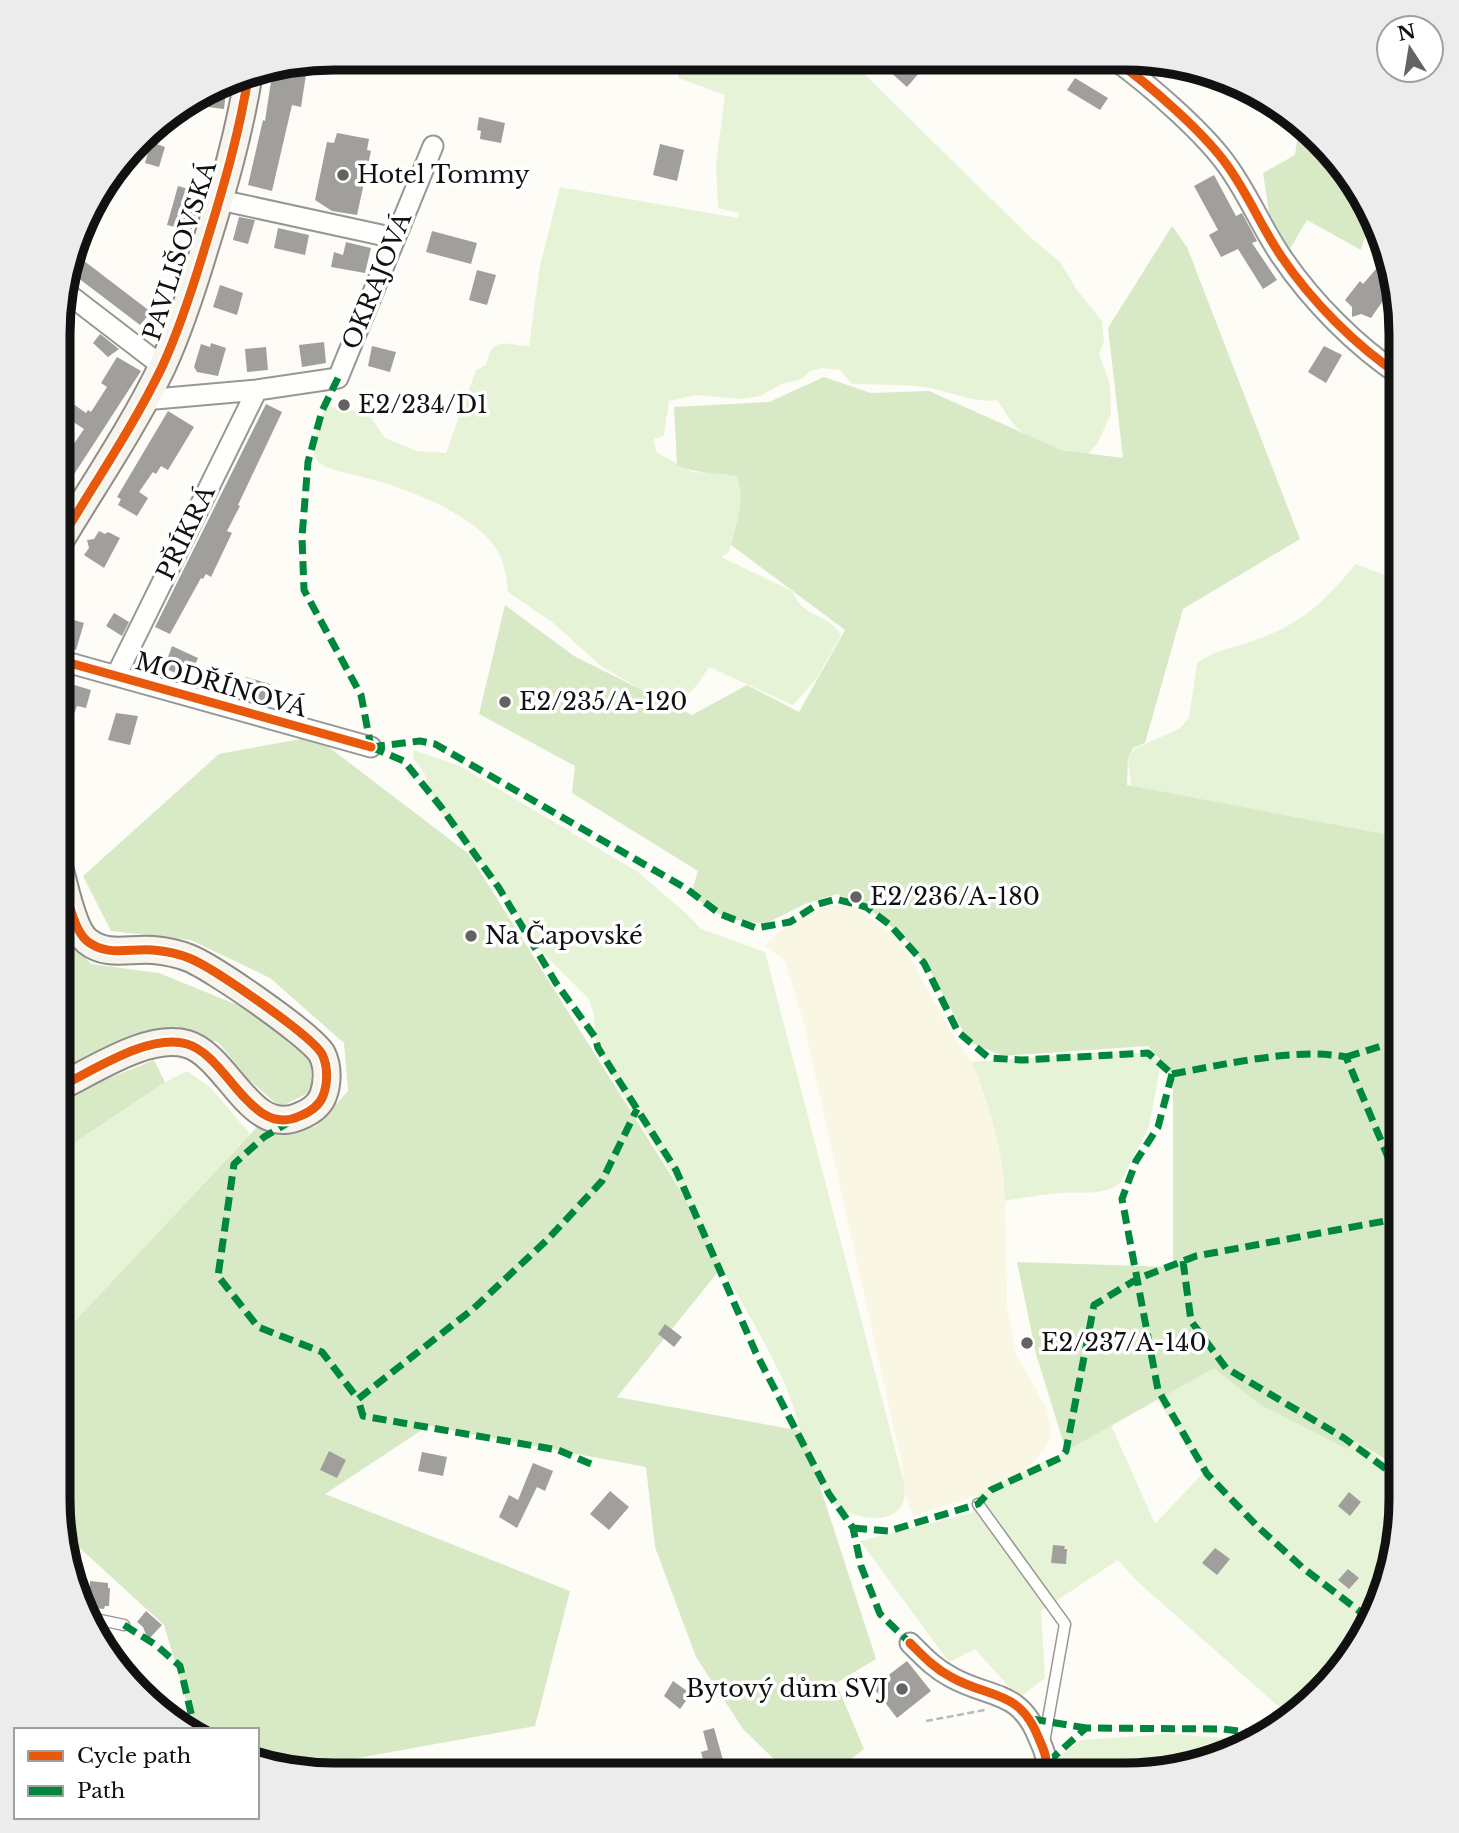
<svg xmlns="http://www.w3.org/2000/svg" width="1459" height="1833" viewBox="0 0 1459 1833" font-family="'Libre Baskerville',serif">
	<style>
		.farmland { fill: #f9f7e4 }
		.green { fill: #e7f3d7 }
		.forest { fill: #d8eac5 }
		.building { fill: #a19f9c }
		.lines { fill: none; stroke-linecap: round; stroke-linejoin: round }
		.lane-casing { stroke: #979795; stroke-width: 13 }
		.street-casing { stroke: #979795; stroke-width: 23 }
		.secondary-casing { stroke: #8e8d8b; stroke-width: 30 }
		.path { stroke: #b9b9b8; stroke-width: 2.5; stroke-dasharray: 7 3.5; stroke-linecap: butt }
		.lane { stroke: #fffffe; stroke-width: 10 }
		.street { stroke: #fffffe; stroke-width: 19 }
		.secondary { stroke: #f6f4eb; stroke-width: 26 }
		.quiet { stroke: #00873e; stroke-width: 7; stroke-dasharray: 14 7; stroke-linecap: butt }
		.cycleway-casing { stroke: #fff; stroke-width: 13 }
		.cycleway { stroke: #e8590c; stroke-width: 9 }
		.poi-dot { fill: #646362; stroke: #fff; stroke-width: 2.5 }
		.labels { text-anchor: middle; stroke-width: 7; stroke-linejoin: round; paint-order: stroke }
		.poi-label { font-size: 24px; fill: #111; stroke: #fff; text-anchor: start }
		.street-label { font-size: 24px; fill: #111; stroke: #fff }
		.rim { fill: none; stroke: #111; stroke-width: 9 }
	</style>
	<rect width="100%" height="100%" fill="#fdfcf7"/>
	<path class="farmland" d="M830 905 854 906 892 934 906 950 951 1032 972 1061 996 1129 1002 1158 1005 1187 1007 1306 1016 1354 1047 1409 1050 1425V1438L1045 1449 1027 1469 1000 1485 969 1498 913 1516 905 1493 902 1465 804 1024 785 961 764 945 801 915Z"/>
	<path class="green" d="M678 59H849L1030 237 1060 262 1077 290 1102 321 1104 341 1099 354 1110 384 1111 414 1097 444 1088 454C1065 452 1032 444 1016 427 1009 419 1003 409 997 400 973 404 948 390 923 387 900 384 876 385 852 384L840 370 823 368 810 371 802 379 782 384 760 396 741 399 695 395 669 401 664 436 654 439 656 452 692 472 721 473 737 476C748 500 735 528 729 552L721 557 792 591C803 619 828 612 841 635L817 678 793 705 709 667 697 685 677 706 667 704 602 667 552 622 508 592C506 577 505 564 497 550 475 514 407 489 367 478 356 475 329 470 321 464 318 462 316 458 314 455 316 441 315 413 331 407L368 413 385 438 417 451 446 453 476 370 486 365C493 335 505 345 529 346L540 266 560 187 738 218 739 213 718 208 716 165 725 95 678 78 680 64Z
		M1355 564 1401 581V837L1131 786 1128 758 1134 749 1179 729 1189 718 1197 663C1212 651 1230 649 1247 643 1298 626 1322 606 1355 564Z
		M414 750 460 766 638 872 690 917 701 929 765 952 904 1483C905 1492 905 1501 900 1508 885 1527 846 1516 832 1502 811 1482 799 1418 787 1389 764 1338 734 1289 706 1240 696 1221 687 1202 677 1183 653 1140 624 1099 602 1055L596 1041 593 1011 588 998 540 950 500 888 438 808 425 775 413 758Z
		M1120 1051 1154 1055 1161 1062 1149 1127 1120 1183C1104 1196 1081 1192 1061 1193 1042 1194 1024 1198 1005 1201 1004 1152 990 1107 972 1062Z
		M187 1071 211 1088 250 1134 72 1325 58 1313V1154L165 1082Z
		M1214 1367 1356 1440 1401 1474V1518L1386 1588 1355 1652 1288 1715 1138 1582 1118 1560 1041 1611 1045 1678 1019 1698 975 1649 949 1662 860 1541 972 1513 978 1494 1066 1451 1111 1425 1155 1524 1203 1473 1157 1399Z
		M1169 1734 1258 1740 1143 1775H1049L1059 1756 1081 1740Z"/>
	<path class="forest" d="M1299 126 1364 196 1372 214 1361 250 1307 220 1288 252 1270 218 1263 173 1295 155Z
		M1172 226 1187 247 1300 539 1183 609 1145 743 1133 748 1128 758 1127 785 1401 837V1469L1356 1441 1347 1449 1261 1405 1214 1368 1066 1451 1036 1354 1017 1262 1173 1267V1074L1148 1046 1003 1056 969 1042 930 971 903 936 866 907 837 894 805 904 765 924 729 919 708 908 691 894 698 871 572 793 575 766 479 714 505 605 574 656 692 715 747 685 799 712 845 630 731 545C736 523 747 498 736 476 716 472 696 474 677 465L674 407 769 402 824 377 871 393 929 391 1061 450 1123 458 1108 328Z
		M306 738 326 745 469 854 679 1188 722 1267 617 1397 802 1431 876 1659 836 1683 864 1749 831 1775H790L743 1729 696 1657 655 1547 646 1467 428 1426 325 1494 570 1591 535 1726 292 1770 257 1763V1730H195L164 1625 72 1541 58 1465V1362L64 1333 257 1127H315L348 1091 344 1043 270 978 191 940 111 931 83 876 219 754Z
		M59 926 91 964 159 973 260 1014 310 1057 312 1091 280 1107 247 1078 219 1043 177 1027 130 1040 59 1074Z
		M154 1060 165 1082 58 1154 59 1104 95 1084Z"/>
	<path class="building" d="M900 59H906L920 72 907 87 889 71Z
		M308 62 301 107 292 105 272 191 248 185 263 120 265 121 273 68Z
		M1075 78 1108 98 1100 110 1067 90Z
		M227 83 224 109 201 106 203 96Z
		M479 117 505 123 501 143 480 139 481 131 477 130Z
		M337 133 369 139 367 150 371 151 357 215 332 211 315 200 327 142 334 143Z
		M151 142 165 147 159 167 145 163Z
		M660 144 684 150 677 181 653 175Z
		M1214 175 1236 216 1242 213 1257 241 1252 243 1277 280 1263 289 1238 249 1221 257 1209 235 1218 230 1194 186Z
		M178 186 202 193 191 231 167 225Z
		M239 217 255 220 248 244 233 240Z
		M278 228 309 235 305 255 274 248Z
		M432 231 477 243 471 264 426 252Z
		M346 242 371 248 365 273 331 267 334 252 343 255Z
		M75 254 151 312 140 325 69 271Z
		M1376 269 1394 285 1371 318 1361 314 1352 317V307L1345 300 1360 281 1363 284Z
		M477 270 496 275 487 305 469 300Z
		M220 285 243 293 237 315 213 307Z
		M60 303 75 314 60 332Z
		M100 334 104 337 119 349 108 357 93 343Z
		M324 342 326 363 302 367 299 345Z
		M211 343 226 348 218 376 197 372 194 367 201 344 210 347Z
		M372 346 396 352 390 372 368 366Z
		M1324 346 1342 355 1326 383 1308 372Z
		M266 347 268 370 247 372 245 349Z
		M117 357 141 371 60 496V454L65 457 84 429 64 416 72 403 86 413 88 410 91 412 107 387 101 383Z
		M266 404 282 412 238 505 240 506 227 531 232 533 211 577 206 574 203 579 201 578 170 634 155 627Z
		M168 411 194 427 168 470 161 466 156 474 153 472 139 492 148 498 137 516 118 505 121 499 117 497Z
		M99 531 105 534 108 532 120 538 104 568 84 555 89 548 87 540 94 539Z
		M114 613 129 622 122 636 106 626Z
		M60 616 84 623 76 650 59 646Z
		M172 646 198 658 189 679 164 668Z
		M246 677 270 684 264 704 243 699 244 695 241 694Z
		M71 684 91 690 86 708 77 706 74 714 59 710V691L65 693Z
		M116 713 138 716 130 745 108 740Z
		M665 1324 682 1337 674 1347 658 1334Z
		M329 1451 346 1460 337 1478 320 1470Z
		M422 1452 447 1457 443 1476 418 1471Z
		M533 1463 553 1471 545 1491 537 1487 517 1528 499 1517 509 1495 518 1500Z
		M610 1491 629 1507 609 1530 590 1514Z
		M1349 1492 1361 1502 1350 1516 1338 1506Z
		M1053 1545 1065 1546 1064 1549H1067L1066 1564 1051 1563Z
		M1215 1548 1230 1559 1217 1575 1202 1563Z
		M1348 1569 1359 1578 1349 1589 1338 1580Z
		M90 1581 108 1583V1588H110L109 1606H105L104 1609 82 1607 74 1588 90 1586Z
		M146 1611 162 1625 148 1640 143 1627 137 1622Z
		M907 1661 931 1691 897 1718 873 1687Z
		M673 1681 691 1694 680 1709 664 1696Z
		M714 1728 725 1767 713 1771 712 1765 705 1767 701 1752 708 1750 703 1731Z"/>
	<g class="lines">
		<g class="lane-casing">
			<path id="lane" d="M978 1504 1065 1624 1044 1742
				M86 1617 124 1625"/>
		</g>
		<g class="street-casing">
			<path id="street" d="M1115 60C1148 84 1199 128 1224 161 1247 191 1260 225 1281 256 1312 302 1356 346 1401 376
				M220 200 395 238
				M63 290 162 366
				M144 400 257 390 338 378 433 146
				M59 660 371 747
				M116 676 257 390
				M910 1643C923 1656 934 1668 951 1677 990 1699 1020 1689 1039 1739 1045 1752 1048 1760 1045 1775"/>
		</g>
		<g class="secondary-casing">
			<path id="secondary" d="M60 541C94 484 133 427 162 367 180 328 193 287 205 247 223 189 240 131 249 72
				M59 1087C93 1071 148 1033 187 1044 228 1056 251 1139 300 1116 310 1112 319 1106 323 1096 328 1083 328 1066 322 1054 311 1035 212 967 189 958 179 954 164 951 153 950 129 948 107 957 87 941 72 929 65 886 59 867"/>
		</g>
		<path class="path" d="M926 1721 985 1710"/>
		<use href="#lane" class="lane"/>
		<use href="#street" class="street"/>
		<use href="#secondary" class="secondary"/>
		<path class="quiet" d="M338 378 322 411 308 462 302 537 304 590 361 695 371 747
			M371 747 404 761 441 807 499 888 556 983 595 1037 598 1048 676 1170 756 1353 829 1494 853 1528 861 1566 880 1614 910 1643
			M371 747 420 741 435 744 687 889 720 914 756 928 790 922 818 904 836 899 866 907 890 925 924 963 958 1032 989 1058 1022 1060 1148 1053 1172 1074
			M1346 1057 1401 1040
			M1172 1074 1158 1127 1136 1161 1122 1199 1158 1390 1207 1474 1257 1526 1303 1568 1371 1620
			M1172 1074C1222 1065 1297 1047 1346 1057L1401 1188
			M291 1121 264 1137 234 1164 218 1276 258 1327 322 1352 358 1399
			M1183 1261 1191 1321 1226 1368 1344 1438 1401 1480
			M591 1464 558 1450 363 1416 358 1399 473 1309 547 1240 602 1181 637 1109
			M853 1528 889 1531 978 1504 991 1490 1060 1458 1066 1451 1094 1305 1137 1279 1196 1256 1401 1218
			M124 1625 156 1645 180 1666 195 1730
			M1032 1719 1086 1728
			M1048 1762 1086 1728 1223 1729 1266 1735"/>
		<g class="cycleway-casing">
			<path id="cycleway" d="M1115 60C1148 84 1199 128 1224 161 1247 191 1260 225 1281 256 1312 302 1356 346 1401 376
				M60 541C94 484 133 427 162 367 180 328 193 287 205 247 223 189 240 131 249 72
				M59 660 371 747
				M59 1087C93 1071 148 1033 187 1044 228 1056 251 1139 300 1116 310 1112 319 1106 323 1096 328 1083 328 1066 322 1054 311 1035 212 967 189 958 179 954 164 951 153 950 129 948 107 957 87 941 72 929 65 886 59 867
				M910 1643C923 1656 934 1668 951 1677 990 1699 1020 1689 1039 1739 1045 1752 1048 1760 1045 1775"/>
		</g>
		<use href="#cycleway" class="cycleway"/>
	</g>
	<g class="poi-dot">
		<circle cx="343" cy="175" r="7"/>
		<circle cx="344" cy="405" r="7"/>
		<circle cx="505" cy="702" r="7"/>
		<circle cx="856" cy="897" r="7"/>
		<circle cx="471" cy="936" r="7"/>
		<circle cx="1027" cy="1343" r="7"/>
		<circle cx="902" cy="1689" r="7"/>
	</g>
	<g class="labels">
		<g class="poi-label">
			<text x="357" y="183">Hotel Tommy</text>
			<text x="358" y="413">E2/234/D1</text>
			<text x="519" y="710">E2/235/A-120</text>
			<text x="870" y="905">E2/236/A-180</text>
			<text x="485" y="944">Na Čapovské</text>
			<text x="1041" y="1351">E2/237/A-140</text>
			<text x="888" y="1697" text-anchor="end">Bytový dům SVJ</text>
		</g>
		<g class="street-label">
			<text transform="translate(180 251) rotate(-72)" y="8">PAVLIŠOVSKÁ</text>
			<text transform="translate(377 281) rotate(-68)" y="8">OKRAJOVÁ</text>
			<text transform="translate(186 533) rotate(-64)" y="8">PŘÍKRÁ</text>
			<text transform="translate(221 685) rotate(16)" y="8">MODŘÍNOVÁ</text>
		</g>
	</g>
	<path d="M0 0H1459V1833H0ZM334 70H1125A264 264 0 0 1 1389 334V1499A264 264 0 0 1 1125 1763H334A264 264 0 0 1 70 1499V334A264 264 0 0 1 334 70Z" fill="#ececec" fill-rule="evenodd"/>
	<path class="rim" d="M334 70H1125A264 264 0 0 1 1389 334V1499A264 264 0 0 1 1125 1763H334A264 264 0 0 1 70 1499V334A264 264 0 0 1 334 70Z"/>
	<rect x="14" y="1728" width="245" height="91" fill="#ffffff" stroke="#a0a0a0" stroke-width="2"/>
	<rect x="28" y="1751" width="35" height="10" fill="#e8590c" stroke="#a0a0a0" stroke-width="2"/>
	<text x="77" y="1763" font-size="21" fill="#111111">Cycle path</text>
	<rect x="28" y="1786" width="35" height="10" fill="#00873e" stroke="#a0a0a0" stroke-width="2"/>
	<text x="77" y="1798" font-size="21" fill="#111111">Path</text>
	<g transform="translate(1410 49) rotate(348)"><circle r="33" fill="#ffffff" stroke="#a0a0a0" stroke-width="2"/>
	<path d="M0-5L12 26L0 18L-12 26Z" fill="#646362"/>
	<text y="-10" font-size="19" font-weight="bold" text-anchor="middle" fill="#111111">N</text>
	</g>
</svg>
